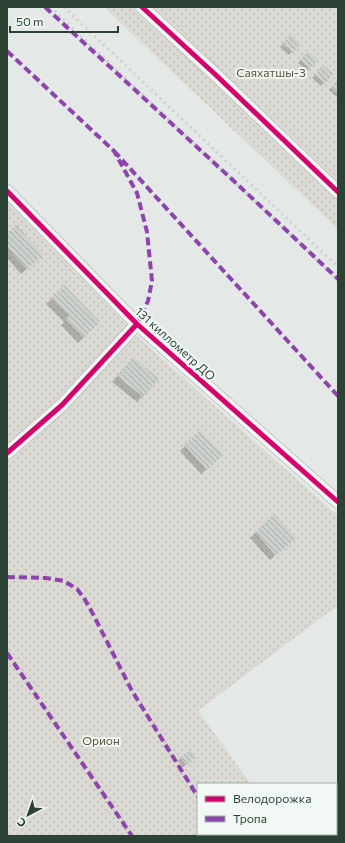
<svg xmlns="http://www.w3.org/2000/svg" width="345" height="843" viewBox="0 0 345 843" font-family="Commissioner,sans-serif">
	<style>
		.garden { fill: url(#garden-dots) }
		.shadow { fill: #0003 }
		.building { fill: url(#building-back-hatch) }
		.lines { fill: none; stroke-linecap: round; stroke-linejoin: round }
		.minor-casing { stroke: #c1c5c3; stroke-width: 14 }
		.minor { stroke: #f3f6f4; stroke-width: 12 }
		.rail { stroke: #cdd0ce; stroke-width: 3; stroke-dasharray: 2 4; stroke-linecap: butt }
		.quiet { stroke: #8e44ad; stroke-width: 4; stroke-dasharray: 8 4; stroke-linecap: butt }
		.cycleway-casing { stroke: #f2f8f4; stroke-width: 8 }
		.cycleway { stroke: #d6006c; stroke-width: 5 }
		.labels { text-anchor: middle; stroke-width: 4; stroke-linejoin: round; paint-order: stroke }
		.park-label { font-size: 12px; fill: #5d4f39; stroke: #f2f8f4 }
		.street-label { font-size: 12px; fill: #2b4235; stroke: #f2f8f4 }
	</style>
	<defs>
		<pattern id="garden-dots" width="8" height="8" patternUnits="userSpaceOnUse"><rect width="8" height="8" fill="#dbd9d3"/><path d="M2 2h.1M6 6h.1" fill="none" stroke="#bcbbb6" stroke-width="1.8" stroke-linecap="round"/></pattern>
		<pattern id="building-back-hatch" width="6" height="6" patternUnits="userSpaceOnUse"><rect width="6" height="6" fill="#ccd1ce"/><path d="M-1 5l2 2M0 0l6 6M5-1l2 2" fill="none" stroke="#a6aba8"/></pattern>
	</defs>
	<rect width="100%" height="100%" fill="#e4e8e6"/>
	<path class="garden" d="M104 7H338V229Z
		M7 200 140 339 338 516V605L198 711 251 784H198V834H287L289 836H7Z"/>
	<path class="shadow" d="M290 36 299 44 289 55 280 47Z
		M308 52 317 60 307 71 298 63Z
		M323 67 331 75 321 86 312 78Z
		M338 80V98L329 90Z
		M7 235 36 261 21 274 7 258Z
		M64 286 99 322 78 343 61 325 64 322 46 304Z
		M133 358 157 379 137 402 112 382Z
		M185 446 217 460 201 474 180 451Z
		M274 516 289 543 270 560 250 538Z
		M181 758 192 761 183 767 178 760Z"/>
	<path class="building" d="M290 35 301 44 293 53 282 44Z
		M308 51 318 60 310 69 300 60Z
		M323 65 333 74 325 84 314 75Z
		M338 79V94L331 87Z
		M16 225 43 255 27 269 7 247V233Z
		M64 285 100 322 84 338 65 319 69 316 51 298Z
		M133 357 159 379 143 397 117 376Z
		M201 430 224 455 207 470 184 445Z
		M274 514 296 538 276 556 255 532Z
		M190 750 196 758 186 765 180 757Z"/>
	<g class="lines">
		<g class="minor-casing">
			<path id="minor" d="M142 7 218 77 338 192
				M7 191 137 324 338 502
				M7 453 62 405 137 324"/>
		</g>
		<use href="#minor" class="minor"/>
		<path class="rail" d="M50 7 338 280
			M64 7 338 267"/>
		<path class="quiet" d="M45 7 236 183 338 279
			M7 51 114 151 137 193 147 232 152 281 148 301 137 324
			M114 151 338 396
			M7 577 46 578 64 581 77 589 84 598 93 614 132 691 198 797
			M7 653 132 836
			M221 834 222 836"/>
		<g class="cycleway-casing">
			<path id="cycleway" d="M142 7 218 77 338 192
				M7 191 137 324 338 502
				M7 453 62 405 137 324"/>
		</g>
		<use href="#cycleway" class="cycleway"/>
	</g>
	<g class="labels">
		<g class="park-label">
			<text x="271" y="77">Саяхатшы-3</text>
			<text x="101" y="745">Орион</text>
		</g>
		<g class="street-label">
			<text transform="translate(175 344) rotate(42)" y="4">131 киллометр ДО</text>
		</g>
	</g>
	<rect width="345" height="843" fill="none" stroke="#2b4235" stroke-width="16"/>
	<rect x="197" y="783" width="140" height="52" fill="#f2f8f4" stroke="#a2afa8"/>
	<rect x="205" y="796" width="20" height="6" fill="#d6006c" stroke="#a2afa8"/>
	<text x="233" y="803" font-size="12" fill="#2b4235">Велодорожка</text>
	<rect x="205" y="816" width="20" height="6" fill="#8e44ad" stroke="#a2afa8"/>
	<text x="233" y="823" font-size="12" fill="#2b4235">Тропа</text>
	<g transform="translate(28 815) rotate(221)" stroke="#f2f8f4" stroke-width="3" paint-order="stroke">
	<path d="M0-3L7 15L0 10L-7 15Z" fill="#2b4235"/>
	<text y="-6" font-size="11" font-weight="bold" text-anchor="middle" fill="#2b4235">С</text>
	</g>
	<path d="M10 26v6h108v-6" fill="none" stroke="#2b4235" stroke-width="2"/>
	<text x="16" y="26" font-size="12" fill="#2b4235" stroke="#f2f8f4" stroke-width="3" paint-order="stroke">50 m</text>
</svg>
